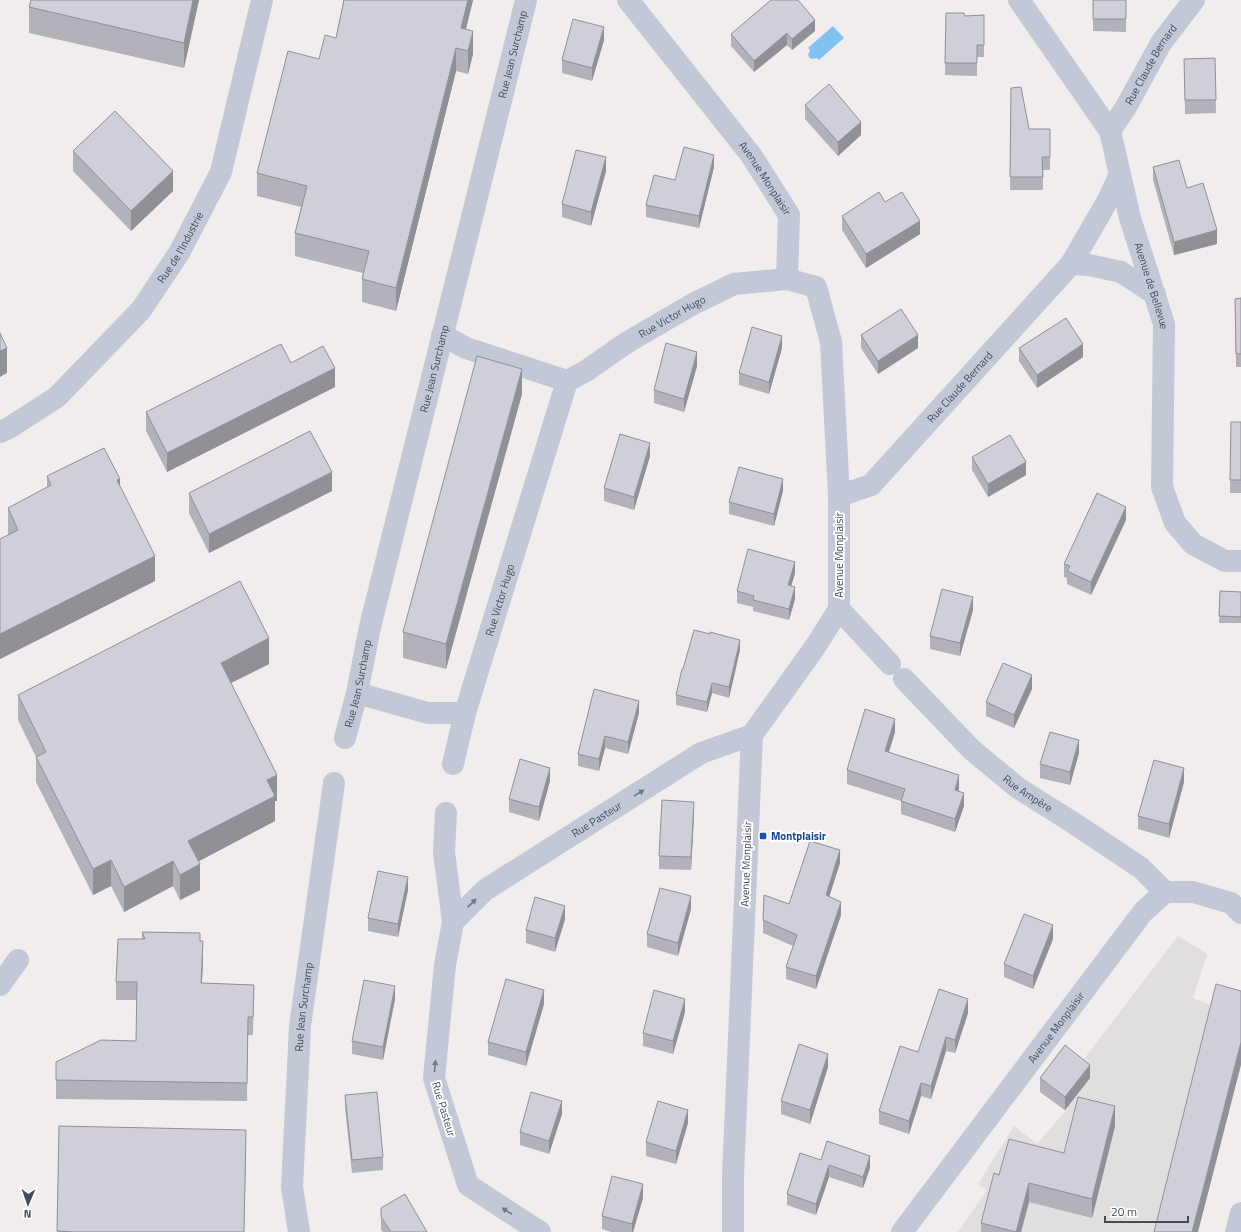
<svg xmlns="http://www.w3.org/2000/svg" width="1241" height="1232" viewBox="0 0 1241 1232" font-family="'Titillium Web',sans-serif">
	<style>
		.education { fill: #e1dede }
		.water { fill: #82c2f1 }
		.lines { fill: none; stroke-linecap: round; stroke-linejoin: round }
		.minor { stroke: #c2c8d5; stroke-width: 22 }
		.wall { fill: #b1b2ba }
		.shaded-wall { fill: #909197 }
		.building { fill: #cecfd8; stroke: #909197 }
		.oneway { fill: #707786 }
		.transit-dot { fill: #1a4fb4; stroke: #fff; stroke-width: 1.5 }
		.labels { text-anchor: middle; stroke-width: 4; stroke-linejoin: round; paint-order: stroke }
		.street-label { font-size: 11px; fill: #444b5b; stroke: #fff }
		.transit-label { font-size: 11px; font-weight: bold; fill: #164399; stroke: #fff; text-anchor: start }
	</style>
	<rect width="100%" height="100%" fill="#f0edec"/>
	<path class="education" d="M1178 936 1207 954 1193 998 1216 1007 1160 1232H958L987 1190 978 1184 1014 1126 1037 1144 1065 1111 1040 1092 1077 1068Z"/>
	<path class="water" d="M833 26 844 38 819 60 817 58C813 59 810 60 808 55L810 50 808 48Z"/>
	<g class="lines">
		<g class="minor">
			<path id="s1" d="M628 0 751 155 789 215 787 279 816 287 831 342 839 496V609L815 647 752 735 733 1176V1232"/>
			<path id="s2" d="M1019 0 1110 131 1130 218 1164 324 1162 487 1175 523 1193 544 1225 561H1241"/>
			<path id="s3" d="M1110 131 1126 107 1161 43 1194 0"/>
			<path d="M1071 264 1089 265 1121 272 1155 294"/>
			<path id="s4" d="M442 335 466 348 567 381 586 371 626 343 693 304 734 284 787 279"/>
			<path id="s5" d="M0 432 9 428 57 397 141 310 179 253 221 172 262 0"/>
			<path id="s6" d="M839 496 871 485 1071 264 1108 200 1119 176"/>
			<path d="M839 609 890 664"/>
			<path id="s7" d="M904 679 972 750 1018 788 1072 822 1141 868 1165 892"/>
			<path id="s8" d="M357 693 428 713H465L567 381"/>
			<path id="s9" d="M345 738 357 693 370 627 526 0"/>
			<path d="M453 764 465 713"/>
			<path d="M446 813 444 852 453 922"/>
			<path d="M0 985 18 960"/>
			<path id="s10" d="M299 1232 292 1187 300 1026 334 783"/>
			<path id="s11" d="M540 1232 468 1185 434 1078 445 965 453 922 485 890 701 753 752 735"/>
			<path id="s12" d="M902 1232 1143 912 1165 892H1193L1231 903 1241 913"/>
			<path d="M1236 1232 1241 1213"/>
		</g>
	</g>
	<path class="wall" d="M31 0H199L184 68 29 33V7Z
		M343 0H473L466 29 473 54 468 74 456 71 396 311 362 302V279L363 273 295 256V233L301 207 257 196V173L319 59 336 38 343 3Z
		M1093 0H1126V32L1093 31Z
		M946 13 965 16 984 15V57H977V76L945 75Z
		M815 31 792 50 787 45 754 72 731 46V34Z
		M604 40 592 81 562 73V60Z
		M1215 58 1216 113 1185 114 1184 59Z
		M1011 88 1029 129H1050V170H1043V190H1010Z
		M805 105 861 135 838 156 805 119Z
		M73 151 173 191 131 231 73 171Z
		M714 167 699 228 646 217V205L675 180Z
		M1153 167 1187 188 1217 244 1174 255 1153 180Z
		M606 171 591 226 562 217V204Z
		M885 202 920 234 866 268 842 230V216Z
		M1241 298V367H1236L1235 299Z
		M861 335 918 348 878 374 861 348Z
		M782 348 769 394 739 385V373Z
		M1019 348 1083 357 1037 388 1019 361Z
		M291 363 335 387 167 472 146 431V412Z
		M697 366 684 412 654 403V390Z
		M522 394 446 669 403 658V632Z
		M1231 422H1241V493H1230Z
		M650 456 634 510 604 501V488Z
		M972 457 1026 475 988 497 972 470Z
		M47 476 120 486 155 581 0 659V539L8 535V508L47 487Z
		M332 491 209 553 189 513V493Z
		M783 491 774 526 729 514V502Z
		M1126 520 1091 595 1067 584V578L1064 577V564Z
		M795 573 791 586 795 599 789 620 753 611V607L737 603V591Z
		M1220 591 1241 592V623H1219Z
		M973 610 960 656 930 649V636Z
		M740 650 729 698 712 693 707 712 676 705V695L683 669Z
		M269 664 231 683 277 801H275V821L199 861 200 890 180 900 173 886 124 912 111 886 93 895 36 782V757L18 720V695Z
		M1032 689 1014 728 986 716V702Z
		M639 713 628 754 605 748 599 771 578 766V754Z
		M895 732 889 752 959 789 958 791 964 806 955 832 901 814V801L847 784V770Z
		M1079 753 1070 785 1040 778V764Z
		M550 781 539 821 509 812V799Z
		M1184 782 1169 838 1138 829V816Z
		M694 815 691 870 659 869V856Z
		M840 863 829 896 841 915 816 989 786 979V967L793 946 763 933V920L789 904Z
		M408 890 398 937 368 931V918Z
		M691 909 678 956 647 947V934Z
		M565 919 555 952 526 943V930Z
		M142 932 200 941 203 959 202 983 254 985 253 1035H248L247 1101 56 1099V1062L136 1041 137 1000H116V982L142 939Z
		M1053 939 1033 989 1004 977V964Z
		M395 999 383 1060 352 1054V1041Z
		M544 1004 526 1066 488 1055V1042Z
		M685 1012 673 1054 643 1046V1033Z
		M968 1013 955 1053 946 1051 931 1099 921 1096 909 1134 879 1124V1111L918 1052Z
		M828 1067 810 1124 781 1114V1101Z
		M1040 1078H1090L1065 1110 1040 1092Z
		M345 1095 383 1157V1170L352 1173 345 1108Z
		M562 1114 549 1154 520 1145V1132Z
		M688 1123 676 1164 646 1156V1142Z
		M59 1126 246 1156 244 1232H57Z
		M1115 1126 1092 1218 1029 1202 1021 1232H981V1223L999 1175 1064 1153Z
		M821 1160 870 1168 863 1188 829 1177 816 1215 787 1205V1194Z
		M643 1198 633 1232H611L602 1229V1216Z
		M381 1208 427 1232H383L381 1230Z"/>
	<path class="shaded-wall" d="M193 0H199L184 68V43Z
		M468 0H473L461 49V28Z
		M815 20V31L792 50V39Z
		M604 27V40L592 81V68Z
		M473 31V54L468 74V51Z
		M787 33V45L754 72V61Z
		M456 48V71L396 311V288Z
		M861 122V135L838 156V142Z
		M714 155V167L699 228V216Z
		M606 157V171L591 226V212Z
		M173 171V191L131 231V211Z
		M920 221V234L866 268V254Z
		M1217 230V244L1174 255V242Z
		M918 335V348L878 374V361Z
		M782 336V348L769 394V382Z
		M1083 344V357L1037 388V375Z
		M7 348V373L0 377V351Z
		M697 352V366L684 412V399Z
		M335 368V387L167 472V453Z
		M522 369V394L446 669V644Z
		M650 443V456L634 510V497Z
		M1026 462V475L988 497V484Z
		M332 472V491L209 553V534Z
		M120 479V504L117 480Z
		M783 479V491L774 526V514Z
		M1126 507V520L1091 595V582Z
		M155 556V581L0 659V634Z
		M795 562V573L788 597V585Z
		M795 587V599L789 620V609Z
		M973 597V610L960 656V643Z
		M269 638V664L221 688V663Z
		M740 640V650L729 698V687Z
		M1032 675V689L1014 728V715Z
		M712 683V693L707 712V702Z
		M639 701V713L628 754V742Z
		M895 719V732L885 764V751Z
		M605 736V748L599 771V759Z
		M1079 740V753L1070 785V772Z
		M550 768V781L539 821V807Z
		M1184 768V782L1169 838V824Z
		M277 775V801H275V821L188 867V841L267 780Z
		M959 775V789L955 804V790Z
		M964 793V806L955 832V819Z
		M694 802V815L691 870V857Z
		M840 850V863L826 907V895Z
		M111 860V886L93 895V869Z
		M173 861V886L124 912V887Z
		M200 864V890L180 900V875Z
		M408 877V890L398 937V924Z
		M691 896V909L678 956V943Z
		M841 902V915L816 989V976Z
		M565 906V919L555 952V938Z
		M1053 925V939L1033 989V976Z
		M203 941V959L201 1001V983Z
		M395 986V999L383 1060V1047Z
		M544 990V1004L526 1066V1052Z
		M685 999V1012L673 1054V1041Z
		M968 999V1013L955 1053V1040Z
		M946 1037V1051L931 1099V1086Z
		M1241 1042V1065L1198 1232H1192Z
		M828 1054V1067L810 1124V1110Z
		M1090 1065V1078L1065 1110V1097Z
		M921 1083V1096L909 1134V1121Z
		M562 1101V1114L549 1154V1141Z
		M1115 1106V1126L1092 1218V1199Z
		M688 1110V1123L676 1164V1151Z
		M870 1156V1168L863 1188V1177Z
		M829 1165V1177L816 1215V1204Z
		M1029 1183V1202L1021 1232H1016Z
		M643 1184V1198L633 1232H632V1224Z"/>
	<path class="building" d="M31 0H193L184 43 29 7Z
		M344 0H468L461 28 473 31 468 51 456 48 396 288 362 279 369 251 295 233 307 186 257 173 288 51 319 59 325 35 336 38Z
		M771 0H798L815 20 792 39 787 33 754 61 731 34Z
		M1093 0H1126V19H1093Z
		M946 13H964L965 16 984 15V45H977V63H945Z
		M573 19 604 27 592 68 562 60Z
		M1215 58 1216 100H1185L1184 59Z
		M829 84 861 122 838 142 805 105Z
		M1021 87 1029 129H1050V157H1042L1043 177H1010L1011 88Z
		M115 111 173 171 131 211 73 151Z
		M684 147 714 155 699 216 646 205 654 175 675 180Z
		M576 150 606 157 591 212 562 204Z
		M1179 160 1187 188 1203 183 1217 230 1174 242 1153 167Z
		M879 192 885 202 902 192 920 221 866 254 842 216Z
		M1241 298V354H1236L1235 299Z
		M901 309 918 335 878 361 861 335Z
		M1066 318 1083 344 1037 375 1019 348Z
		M752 327 782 336 769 382 739 373Z
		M0 333 7 348 0 351Z
		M666 343 697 352 684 399 654 390Z
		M281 344 291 363 323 346 335 368 167 453 146 412Z
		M477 356 522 369 446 644 403 632Z
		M1231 422H1241V480H1230Z
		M310 431 332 472 209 534 189 493Z
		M620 434 650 443 634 497 604 488Z
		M1010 435 1026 462 988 484 972 457Z
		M104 448 120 479 117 480 155 556 0 634V539L18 530 8 508 51 485 47 476Z
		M739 467 783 479 774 514 729 502Z
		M1097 493 1126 507 1091 582 1067 571 1070 566 1064 564Z
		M748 549 795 562 788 585 795 587 789 609 753 600 754 596 737 591Z
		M240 581 269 638 221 663 277 775 267 780 275 796 188 841 200 864 180 875 173 861 124 887 111 860 93 869 36 757 46 752 18 695Z
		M942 589 973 597 960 643 930 636Z
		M1220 591 1241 592V617L1219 616Z
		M694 630 710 634V632L740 640 729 687 712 683 707 702 676 695 682 669H683Z
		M1003 663 1032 675 1014 715 986 702Z
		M594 689 639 701 628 742 605 736 599 759 578 754Z
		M865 709 895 719 885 751 959 775 955 790 964 793 955 819 901 801 905 789 847 770Z
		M1050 732 1079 740 1070 772 1040 764Z
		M520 759 550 768 539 807 509 799Z
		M1154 760 1184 768 1169 824 1138 816Z
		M662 800 694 802 691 857 659 856Z
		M810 841 840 850 826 895 841 902 816 976 786 967 797 935 763 920 764 895 789 904Z
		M378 871 408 877 398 924 368 918Z
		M660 888 691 896 678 943 647 934Z
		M535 897 565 906 555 938 526 930Z
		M1024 914 1053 925 1033 976 1004 964Z
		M142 932 200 933V941H203L201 983 254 985 253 1017H248L247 1083 56 1080V1062L101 1040 136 1041 137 982H116L118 939H145Z
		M506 979 544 990 526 1052 488 1042Z
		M364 980 395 986 383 1047 352 1041Z
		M1216 984 1241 991V1042L1192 1232H1154Z
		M939 989 968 999 955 1040 946 1037 931 1086 921 1083 909 1121 879 1111 900 1046 918 1052Z
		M654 990 685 999 673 1041 643 1033Z
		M799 1044 828 1054 810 1110 781 1101Z
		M1065 1045 1090 1065 1065 1097 1040 1078Z
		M377 1092 383 1157 352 1160 345 1095Z
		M531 1092 562 1101 549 1141 520 1132Z
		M1078 1097 1115 1106 1092 1199 1029 1183 1016 1232 981 1223 994 1173 999 1175 1009 1139 1064 1153Z
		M658 1101 688 1110 676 1151 646 1142Z
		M59 1126 246 1130 244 1232H75L57 1231Z
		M827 1141 870 1156 863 1177 829 1165 816 1204 787 1194 800 1153 821 1160Z
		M612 1176 643 1184 632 1224 602 1216Z
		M405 1194 427 1232H391L381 1217V1208Z"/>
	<defs><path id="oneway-solid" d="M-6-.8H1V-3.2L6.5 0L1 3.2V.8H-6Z"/></defs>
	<g class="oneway">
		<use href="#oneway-solid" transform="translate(639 793) rotate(-32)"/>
		<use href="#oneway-solid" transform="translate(472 903) rotate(-44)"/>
		<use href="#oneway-solid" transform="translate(435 1066) rotate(-84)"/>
		<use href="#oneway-solid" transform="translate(507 1211) rotate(-147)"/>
	</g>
	<rect class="transit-dot" x="759" y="832" width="8" height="8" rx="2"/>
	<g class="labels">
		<g class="street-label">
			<text dy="4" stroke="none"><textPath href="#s9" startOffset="704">Rue Jean Surchamp</textPath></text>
			<text dy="4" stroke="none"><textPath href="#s3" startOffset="78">Rue Claude Bernard</textPath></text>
			<text dy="4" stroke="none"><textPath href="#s1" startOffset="225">Avenue Monplaisir</textPath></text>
			<text dy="4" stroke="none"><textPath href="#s5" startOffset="262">Rue de l'Industrie</textPath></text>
			<text dy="4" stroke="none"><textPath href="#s2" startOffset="320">Avenue de Bellevue</textPath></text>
			<text dy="4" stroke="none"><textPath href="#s4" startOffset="257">Rue Victor Hugo</textPath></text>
			<text dy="4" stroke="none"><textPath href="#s9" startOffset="380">Rue Jean Surchamp</textPath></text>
			<text dy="4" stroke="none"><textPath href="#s6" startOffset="166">Rue Claude Bernard</textPath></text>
			<text transform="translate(839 555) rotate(-90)" y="4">Avenue Monplaisir</text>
			<text dy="4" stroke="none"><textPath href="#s8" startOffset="229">Rue Victor Hugo</textPath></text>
			<text dy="4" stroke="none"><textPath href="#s9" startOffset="56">Rue Jean Surchamp</textPath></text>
			<text dy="4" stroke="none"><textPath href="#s7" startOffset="169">Rue Ampère</textPath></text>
			<text dy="4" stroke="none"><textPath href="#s11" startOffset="533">Rue Pasteur</textPath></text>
			<text transform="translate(746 864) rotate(-88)" y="4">Avenue Monplaisir</text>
			<text dy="4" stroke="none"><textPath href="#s10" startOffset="226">Rue Jean Surchamp</textPath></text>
			<text dy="4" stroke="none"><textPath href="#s12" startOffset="256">Avenue Monplaisir</textPath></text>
			<text transform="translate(444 1109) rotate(73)" y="4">Rue Pasteur</text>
		</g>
		<g class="transit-label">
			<text x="771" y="840">Montplaisir</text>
		</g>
	</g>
	<g transform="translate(28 1204) rotate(182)" stroke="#ffffff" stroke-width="3" paint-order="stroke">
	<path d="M0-3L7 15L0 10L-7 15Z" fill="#444b5b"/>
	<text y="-6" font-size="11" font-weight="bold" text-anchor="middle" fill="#444b5b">N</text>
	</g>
	<path d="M1105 1216v6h83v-6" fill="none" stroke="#444b5b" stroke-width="2"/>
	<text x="1111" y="1216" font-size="12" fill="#444b5b" stroke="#ffffff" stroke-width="3" paint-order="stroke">20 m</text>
</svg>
